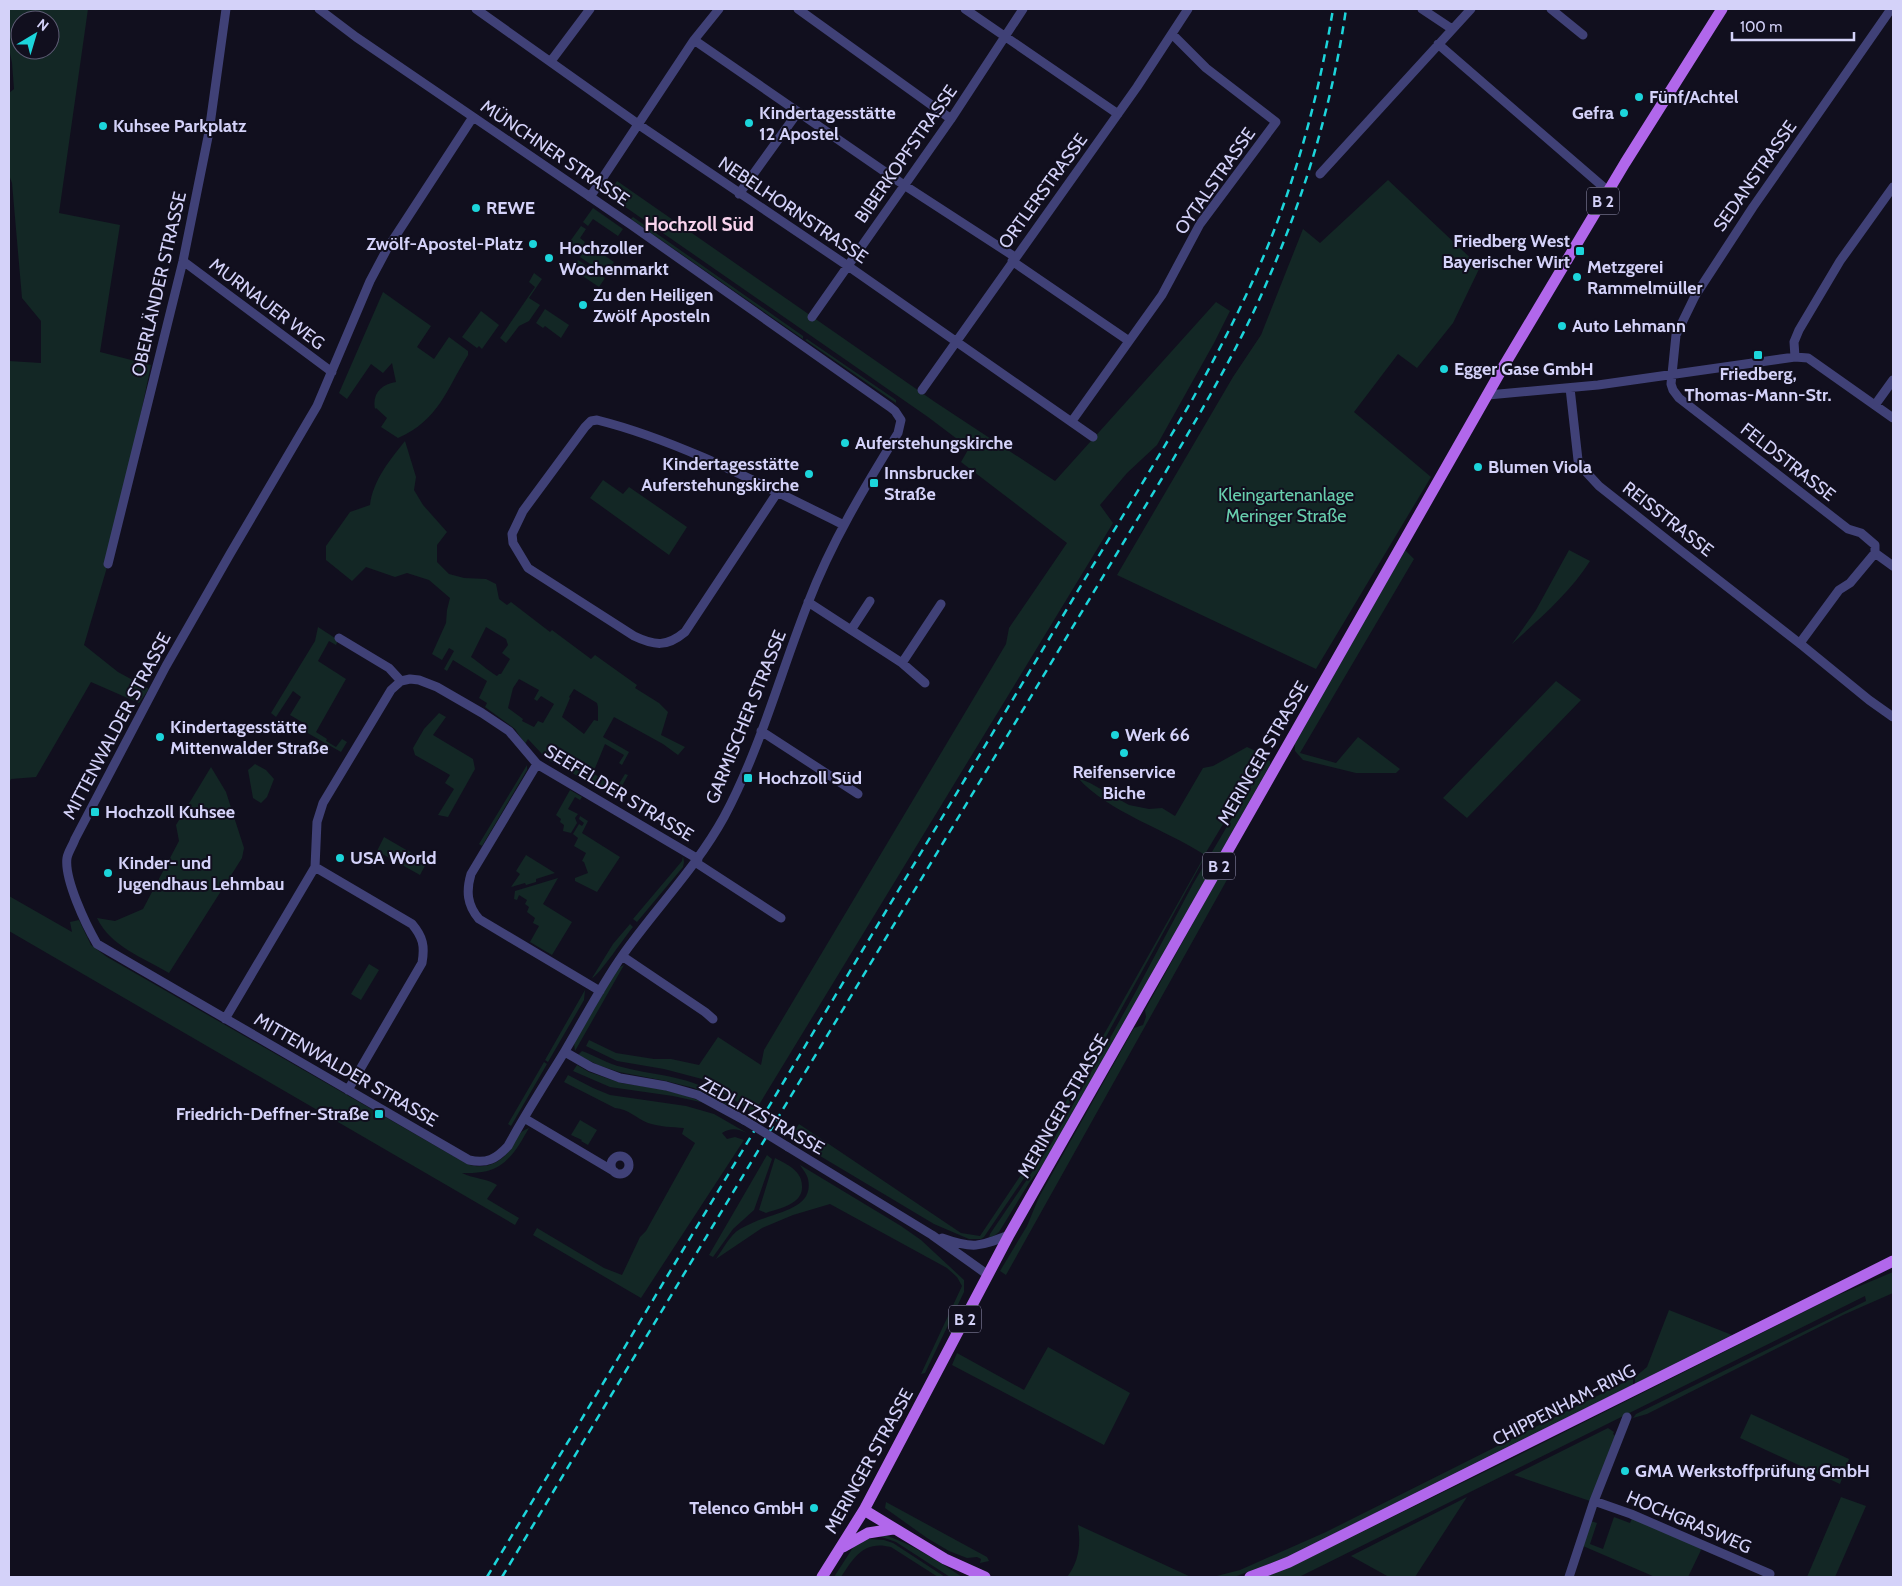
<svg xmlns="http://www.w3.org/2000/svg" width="1902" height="1586" viewBox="0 0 1902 1586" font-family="Cabin,sans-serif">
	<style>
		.green { fill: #132725; fill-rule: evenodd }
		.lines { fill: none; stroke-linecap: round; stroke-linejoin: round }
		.minor { stroke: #404177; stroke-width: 9 }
		.major { stroke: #b167eb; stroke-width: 11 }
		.rail { stroke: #1cd5db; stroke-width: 2.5; stroke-dasharray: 8 6; stroke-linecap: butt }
		.minor-bridge { stroke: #404177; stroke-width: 9 }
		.poi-dot { fill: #1cd5db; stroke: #110f1e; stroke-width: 2 }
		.labels { text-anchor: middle; stroke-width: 4; stroke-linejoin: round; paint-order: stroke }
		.shield { fill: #110f1e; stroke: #9a98b7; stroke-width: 1 }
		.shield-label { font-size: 16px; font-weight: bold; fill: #d4d2f9 }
		.poi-label { font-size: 18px; font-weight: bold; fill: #d4d2f9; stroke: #110f1e; text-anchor: start }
		.street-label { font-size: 18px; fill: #d4d2f9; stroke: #110f1e }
		.park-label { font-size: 18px; fill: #68cfae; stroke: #110f1e }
		.neighbourhood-label { font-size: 19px; font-weight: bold; fill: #f9d4ee; stroke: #110f1e }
	</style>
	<rect width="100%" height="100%" fill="#110f1e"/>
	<path class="green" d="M9 9H88L59 213 120 225 100 352 151 365 113 547 84 645 118 672 149 689 139 703 91 682 36 777 11 779 9 783V361L41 363V321L22 298 12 183 9 175V93L14 89 12 63 9 48ZM20 20H50V50H20Z
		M1388 180 1480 267 1453 323 1417 368 1398 354 1354 412 1431 477 1316 669 1117 575 1233 377 1261 335 1303 229 1320 243Z
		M617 181 935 402 1055 481 1216 302 1230 311 1214 343 1157 445 1127 473 1100 505 1113 523 754 1113 702 1079 664 1069 617 1061 586 1046 589 1040 616 1053 654 1059H671L699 1065 718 1037 761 1065 764 1050 1006 644 1009 628 1067 543 961 462 969 448 928 417 608 195Z
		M593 208 623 229 618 236 593 219 588 226 583 222Z
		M633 217 803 336V339L631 219Z
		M581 226 586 229 580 238 585 242 576 255 566 247Z
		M589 245 614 262 605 274 580 257Z
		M578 260 605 278 599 287 572 269Z
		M534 273 542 279 529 298 540 305 529 321 519 326 506 343 500 338 535 287 529 282Z
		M383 292 431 326 417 347 434 359 449 337 468 351V355C446 390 439 420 398 438L381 427 387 418 376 408 375 409C372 394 381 384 396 382L392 363 383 373 371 364 347 399 339 393Z
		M545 309 569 325 561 338 545 326 543 328 536 323Z
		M481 311 499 325 482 349 479 346 477 348 462 337Z
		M807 339 896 400V403L805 340Z
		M405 441 416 477 414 490 423 505 447 532 437 545V562L449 574 464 578 486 579 496 584 499 599 507 605 511 602 550 632 552 630 591 659 595 655 637 685 635 688 659 703 668 712 661 735 685 747 678 755 663 744 614 717 603 737 629 752 622 765 619 763 624 755 605 744 593 773 616 789 625 774 628 775 616 797 550 761 542 754 528 739 525 744 515 729 485 707 487 703 479 698 487 681 453 660 447 671 444 669 454 651 449 648 442 660 432 654 446 623 447 610 450 598 429 580 407 573 395 577 366 567 352 581 326 560V546L350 512 370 505C373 480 390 460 405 441ZM486 627 506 639 508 645 502 653 510 659 501 674H499L497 676C487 670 480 663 471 657ZM519 679 539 690 534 699 537 701 541 696 554 704 543 723 538 721 534 727 522 721 523 719 508 708 513 688ZM574 689 597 703 598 707V721L594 720 584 734 562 717 570 698 569 697Z
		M603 480 623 494 629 487 687 527 669 555 590 498Z
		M1405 550 1414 559 1300 753 1336 763 1358 737 1400 769 1396 773H1356L1303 760 1295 751V743Z
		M1569 550 1590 561C1570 593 1539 619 1512 644L1536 610Z
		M318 627 338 640 336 645 329 641 318 661 346 679 316 732 327 739 326 741 336 747 342 739 347 742 341 752 304 731 307 725 290 715 301 697 293 691 276 717 271 713 315 641Z
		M1556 681 1581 700 1467 818 1443 798Z
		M439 713 446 717 433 735 473 759 475 769 448 817 438 815 454 789 445 783 450 775 415 755 413 748 424 729Z
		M1247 747 1264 755 1263 758 1205 854 1206 855 1046 1146 984 1237 981 1239H969L934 1224 790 1138 799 1124 961 1233 980 1236 1045 1139 1205 855C1167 830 1108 812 1078 778L1090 783 1129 805 1149 809 1162 808 1175 816 1203 768 1213 766Z
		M1267 759 1270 761V765L1050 1156 1029 1183 999 1232 990 1239 989 1238 990 1234 1051 1144 1135 993 1193 884Z
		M255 764 266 770 274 779 267 797 261 803 253 798 248 770Z
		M527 765V770L482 846 479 844Z
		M211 767 226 792 244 848 242 858 169 973C144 958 110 946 97 918L115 921 143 909 179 841 176 825Z
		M570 790 582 797 580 800 575 797 568 809 578 814 575 818 577 823 571 833 563 831 564 825 560 822 561 819 556 815Z
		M580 816 588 821 582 833 620 857 597 892 575 881V878L588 873 584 862 582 861 586 853 574 846 578 838 573 834 579 824 582 826 584 823 579 819Z
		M384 837 427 862 420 875 377 851Z
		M526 855 555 873 536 879V882L526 885 525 883 511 887 520 874 516 871Z
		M683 856 684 862 683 867 637 922 633 919 682 861Z
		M1224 867 1233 869 1006 1275 1000 1271 1027 1226 1039 1197 1134 1028 1143 1025 1146 1017 1145 1010Z
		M558 878 543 904 572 922 552 955 530 942 539 926 533 923 535 918 527 912 529 907 525 904 527 900 519 895 517 900 514 899 515 891Z
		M9 896 72 932 70 922 79 920 91 945 107 957 467 1164C484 1170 501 1164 511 1148 516 1140 519 1131 529 1128 518 1147 507 1169 482 1172 476 1173 469 1173 462 1173 474 1179 486 1178 497 1185L487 1199 519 1218 515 1225 9 931Z
		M630 924 633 927C625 936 599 976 592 978L613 944Z
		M369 964 379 970 361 1000 351 994Z
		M624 965 575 1051 574 1043 618 968Z
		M585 990 584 1000 548 1062 545 1060Z
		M582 1051C596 1056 608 1064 622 1067 658 1077 702 1075 729 1106L694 1088 666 1081 619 1072 598 1065 578 1055Z
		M544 1062 547 1064 511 1126 508 1124Z
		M577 1065 589 1072 621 1083 661 1089 687 1096 705 1103 673 1096 610 1087 573 1071Z
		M568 1075 593 1088 610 1095 686 1106 714 1114 747 1133C738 1129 731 1127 722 1133L727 1139 735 1137 744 1140 641 1298 533 1235 537 1228 604 1268 622 1275 640 1237 646 1231 695 1143 682 1134 684 1128C672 1127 660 1127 648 1123 636 1118 628 1109 615 1108L564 1082Z
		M580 1120 597 1130 588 1145 581 1141 582 1140 571 1135Z
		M767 1155 772 1159 754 1210 733 1229 713 1257 709 1255Z
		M775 1158C788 1165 803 1171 802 1188 802 1193 799 1198 795 1201 788 1207 774 1210 766 1213L759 1210Z
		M800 1165 901 1226 921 1240 964 1280V1292L925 1373 921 1374 962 1286 957 1277 947 1268 830 1204 793 1215 762 1228 716 1259C723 1249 730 1235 740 1229 748 1225 756 1221 765 1218 783 1211 814 1206 808 1179 807 1174 803 1170 800 1165Z
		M1893 1272V1293L1843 1315 1647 1414 1633 1418 1636 1414 1866 1301 1865 1296 1299 1577H1265L1303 1561 1511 1459 1836 1296Z
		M1669 1310 1732 1335 1635 1384V1377L1647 1367Z
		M1048 1347 1130 1393 1104 1445 952 1365 957 1353 1024 1390Z
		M1633 1378V1385L1295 1554 1234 1577H1213L1240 1570 1326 1532Z
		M1751 1414 1849 1459 1840 1484 1740 1438Z
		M1608 1428 1614 1432 1613 1434 1617 1437 1590 1501 1514 1475Z
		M1467 1497 1415 1577H1389L1351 1556Z
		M1841 1497 1866 1506 1835 1577H1807Z
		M886 1502 987 1557 989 1561 980 1563 981 1559 977 1557 967 1558 949 1551 927 1538 885 1508Z
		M1633 1516 1702 1548 1688 1577H1655L1583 1546 1591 1521 1597 1523 1590 1544 1603 1549 1614 1517 1630 1523Z
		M1078 1525 1191 1577H1067C1079 1562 1081 1544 1078 1525Z
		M885 1535C911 1544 939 1561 962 1577H950L896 1542 879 1536Z
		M868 1536 869 1539 884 1540 893 1543 945 1577H938L891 1547C864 1540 854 1557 841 1577H834L854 1546Z"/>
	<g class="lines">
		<path class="minor" d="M319 9 356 37 630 224 890 407 895 411 901 420 898 433C864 488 831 543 808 603 780 674 760 750 724 817 696 868 655 909 622 956 601 986 584 1019 565 1051 546 1082 526 1113 508 1146 496 1159 487 1164 469 1160L97 944C86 925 64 879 67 858 68 852 73 845 75 839L166 666 230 554 317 406 370 281 387 249 473 117
			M476 9 645 129 848 266 1093 437
			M798 9 951 119
			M965 9 1118 114
			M1422 9 1452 29
			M1551 9 1583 35
			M1891 9 1753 207 1695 296 1676 335 1671 384 1673 390 1679 398 1848 529 1861 533 1875 545V553L1893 566
			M694 40 904 185 1015 257
			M1438 44 1608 191
			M551 61 590 9
			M1320 174 1471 9
			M739 194 798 112
			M590 197 694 40 719 9
			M183 261 332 372
			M1012 261 1129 341
			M812 317 951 119 1023 9
			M1795 357 1794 342 1799 330 1840 261 1893 187
			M1570 388 1578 460 1587 473 1599 486 1680 550 1803 646 1869 700 1893 717
			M922 390 1137 87 1188 9
			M1488 395 1598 385 1795 357 1808 358 1893 418
			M1875 405 1893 380
			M1072 421 1162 295 1200 224 1276 122 1206 68 1172 34
			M777 493 685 632C667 647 655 646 634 636L528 568 513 543 512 534 523 511 585 427 591 421 597 420C681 441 766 487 844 525
			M108 564 183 261 209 132 226 9
			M808 602 902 663 925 683
			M851 630 870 601
			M339 638 389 668 401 681
			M1800 643 1839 590 1850 583 1875 553
			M902 663 941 604
			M761 731 858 794
			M537 764 471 874C466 891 467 905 479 919L600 991
			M695 862 781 918
			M315 867 412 924C423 937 425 946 422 963L348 1090
			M622 956 705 1012 713 1019
			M225 1019 315 867 317 822 323 803 391 690 401 681 410 679 419 680 437 687 482 713 509 731 537 764 698 859
			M565 1052 591 1067 620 1078 666 1086 698 1095 744 1120
			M524 1118 615 1172
			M788 1147 932 1235 988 1275
			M611 1165a9 9 0 1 1 18 0a9 9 0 1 1-18 0Z
			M942 1238C973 1249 979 1247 1009 1235
			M1594 1501 1631 1514 1770 1574
			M1569 1577 1594 1501 1627 1417"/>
		<path class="major" d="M864 1510 945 1559 985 1577
			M843 1547 868 1533 893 1529
			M822 1577 864 1510 1009 1235 1502 369 1625 163 1722 9
			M1250 1577 1289 1562 1893 1261"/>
		<path class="rail" d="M487 1577 1191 402C1222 345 1252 288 1275 228 1302 157 1321 83 1333 9
			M502 1577 1161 480C1193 425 1226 370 1253 313 1298 217 1331 114 1346 9"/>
		<path class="minor-bridge" d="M744 1120 788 1147"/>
	</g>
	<g class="poi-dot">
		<circle cx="1639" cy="97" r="5"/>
		<circle cx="1624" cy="113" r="5"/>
		<circle cx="749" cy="123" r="5"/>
		<circle cx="103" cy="126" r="5"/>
		<circle cx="476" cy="208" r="5"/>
		<circle cx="533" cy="244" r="5"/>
		<rect x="1575" y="246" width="10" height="10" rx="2.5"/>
		<circle cx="549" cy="258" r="5"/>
		<circle cx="1577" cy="277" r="5"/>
		<circle cx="583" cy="305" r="5"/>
		<circle cx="1562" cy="326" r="5"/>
		<rect x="1753" y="350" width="10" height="10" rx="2.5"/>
		<circle cx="1444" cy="369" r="5"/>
		<circle cx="845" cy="443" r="5"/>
		<circle cx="1478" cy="467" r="5"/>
		<circle cx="809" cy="474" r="5"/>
		<rect x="869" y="478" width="10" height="10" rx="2.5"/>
		<circle cx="1115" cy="735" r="5"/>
		<circle cx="160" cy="737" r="5"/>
		<circle cx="1124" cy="753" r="5"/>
		<rect x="743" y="773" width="10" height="10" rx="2.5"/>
		<rect x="90" y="807" width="10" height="10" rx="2.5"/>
		<circle cx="340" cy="858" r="5"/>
		<circle cx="108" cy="873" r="5"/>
		<rect x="374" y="1109" width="10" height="10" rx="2.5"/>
		<circle cx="1625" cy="1471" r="5"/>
		<circle cx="814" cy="1508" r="5"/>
	</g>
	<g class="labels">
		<g class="shield">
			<rect x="1587" y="187.5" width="32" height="27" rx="4"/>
			<rect x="1203" y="852.5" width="32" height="27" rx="4"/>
			<rect x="949" y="1305.5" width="32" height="27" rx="4"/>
		</g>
		<g class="shield-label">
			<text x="1603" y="207">B 2</text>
			<text x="1219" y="872">B 2</text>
			<text x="965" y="1325">B 2</text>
		</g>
		<g class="poi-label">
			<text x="1649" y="103">Fünf/Achtel</text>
			<text x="759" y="119">Kindertagesstätte<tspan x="759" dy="21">12 Apostel</tspan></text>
			<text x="1614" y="119" text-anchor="end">Gefra</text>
			<text x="113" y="132">Kuhsee Parkplatz</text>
			<text x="486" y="214">REWE</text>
			<text x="1570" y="247" text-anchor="end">Friedberg West<tspan x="1570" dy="21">Bayerischer Wirt</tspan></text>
			<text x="523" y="250" text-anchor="end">Zwölf-Apostel-Platz</text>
			<text x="559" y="254">Hochzoller<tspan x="559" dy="21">Wochenmarkt</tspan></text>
			<text x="1587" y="273">Metzgerei<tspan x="1587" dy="21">Rammelmüller</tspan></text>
			<text x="593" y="301">Zu den Heiligen<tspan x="593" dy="21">Zwölf Aposteln</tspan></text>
			<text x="1572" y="332">Auto Lehmann</text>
			<text x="1454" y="375">Egger Gase GmbH</text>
			<text x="1758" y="380" text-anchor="middle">Friedberg,<tspan x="1758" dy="21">Thomas-Mann-Str.</tspan></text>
			<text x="855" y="449">Auferstehungskirche</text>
			<text x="799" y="470" text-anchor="end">Kindertagesstätte<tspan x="799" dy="21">Auferstehungskirche</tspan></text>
			<text x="1488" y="473">Blumen Viola</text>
			<text x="884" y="479">Innsbrucker<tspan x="884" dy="21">Straße</tspan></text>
			<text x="170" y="733">Kindertagesstätte<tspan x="170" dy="21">Mittenwalder Straße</tspan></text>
			<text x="1125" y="741">Werk 66</text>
			<text x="1124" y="778" text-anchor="middle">Reifenservice<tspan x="1124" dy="21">Biche</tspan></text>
			<text x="758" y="784">Hochzoll Süd</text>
			<text x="105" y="818">Hochzoll Kuhsee</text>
			<text x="350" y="864">USA World</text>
			<text x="118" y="869">Kinder- und<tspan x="118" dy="21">Jugendhaus Lehmbau</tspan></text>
			<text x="369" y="1120" text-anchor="end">Friedrich-Deffner-Straße</text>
			<text x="1635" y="1477">GMA Werkstoffprüfung GmbH</text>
			<text x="804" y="1514" text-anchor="end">Telenco GmbH</text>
		</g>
		<g class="street-label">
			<text transform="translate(555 153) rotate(34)" y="6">MÜNCHNER STRASSE</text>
			<text transform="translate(906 154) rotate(-55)" y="6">BIBERKOPFSTRASSE</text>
			<text transform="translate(1755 176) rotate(-55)" y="6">SEDANSTRASSE</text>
			<text transform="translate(1215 181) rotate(-55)" y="6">OYTALSTRASSE</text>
			<text transform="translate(1043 191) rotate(-54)" y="6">ORTLERSTRASSE</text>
			<text transform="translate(793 210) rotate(34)" y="6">NEBELHORNSTRASSE</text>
			<text transform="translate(159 284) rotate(-77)" y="6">OBERLÄNDER STRASSE</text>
			<text transform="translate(267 304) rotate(37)" y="6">MURNAUER WEG</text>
			<text transform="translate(1788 462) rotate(38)" y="6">FELDSTRASSE</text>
			<text transform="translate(1668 519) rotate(38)" y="6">REISSTRASSE</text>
			<text transform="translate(746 717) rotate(-68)" y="6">GARMISCHER STRASSE</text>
			<text transform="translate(117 726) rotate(-62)" y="6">MITTENWALDER STRASSE</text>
			<text transform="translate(1263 753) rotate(-60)" y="6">MERINGER STRASSE</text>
			<text transform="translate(619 793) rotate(31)" y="6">SEEFELDER STRASSE</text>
			<text transform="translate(346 1070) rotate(30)" y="6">MITTENWALDER STRASSE</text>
			<text transform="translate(1063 1106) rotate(-60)" y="6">MERINGER STRASSE</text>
			<text transform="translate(762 1116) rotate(29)" y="6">ZEDLITZSTRASSE</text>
			<text transform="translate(1564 1405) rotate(-27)" y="6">CHIPPENHAM-RING</text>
			<text transform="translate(869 1461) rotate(-61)" y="6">MERINGER STRASSE</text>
			<text transform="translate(1689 1522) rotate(23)" y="6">HOCHGRASWEG</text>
		</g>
		<g class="park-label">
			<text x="1286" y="501">Kleingartenanlage<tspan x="1286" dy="21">Meringer Straße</tspan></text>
		</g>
		<g class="neighbourhood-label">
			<text x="699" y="231">Hochzoll Süd</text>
		</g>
	</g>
	<rect width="1902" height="1586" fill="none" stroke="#d4d2f9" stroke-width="20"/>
	<g transform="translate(35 35) rotate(38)"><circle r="24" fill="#110f1e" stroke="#5f5d76"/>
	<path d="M0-4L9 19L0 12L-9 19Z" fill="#1cd5db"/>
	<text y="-8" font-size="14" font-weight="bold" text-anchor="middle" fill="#d4d2f9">N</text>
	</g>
	<path d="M1732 32v8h122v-8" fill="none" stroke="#d4d2f9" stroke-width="2.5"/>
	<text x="1740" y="32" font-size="15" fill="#d4d2f9" stroke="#110f1e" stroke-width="4" paint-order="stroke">100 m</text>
</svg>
